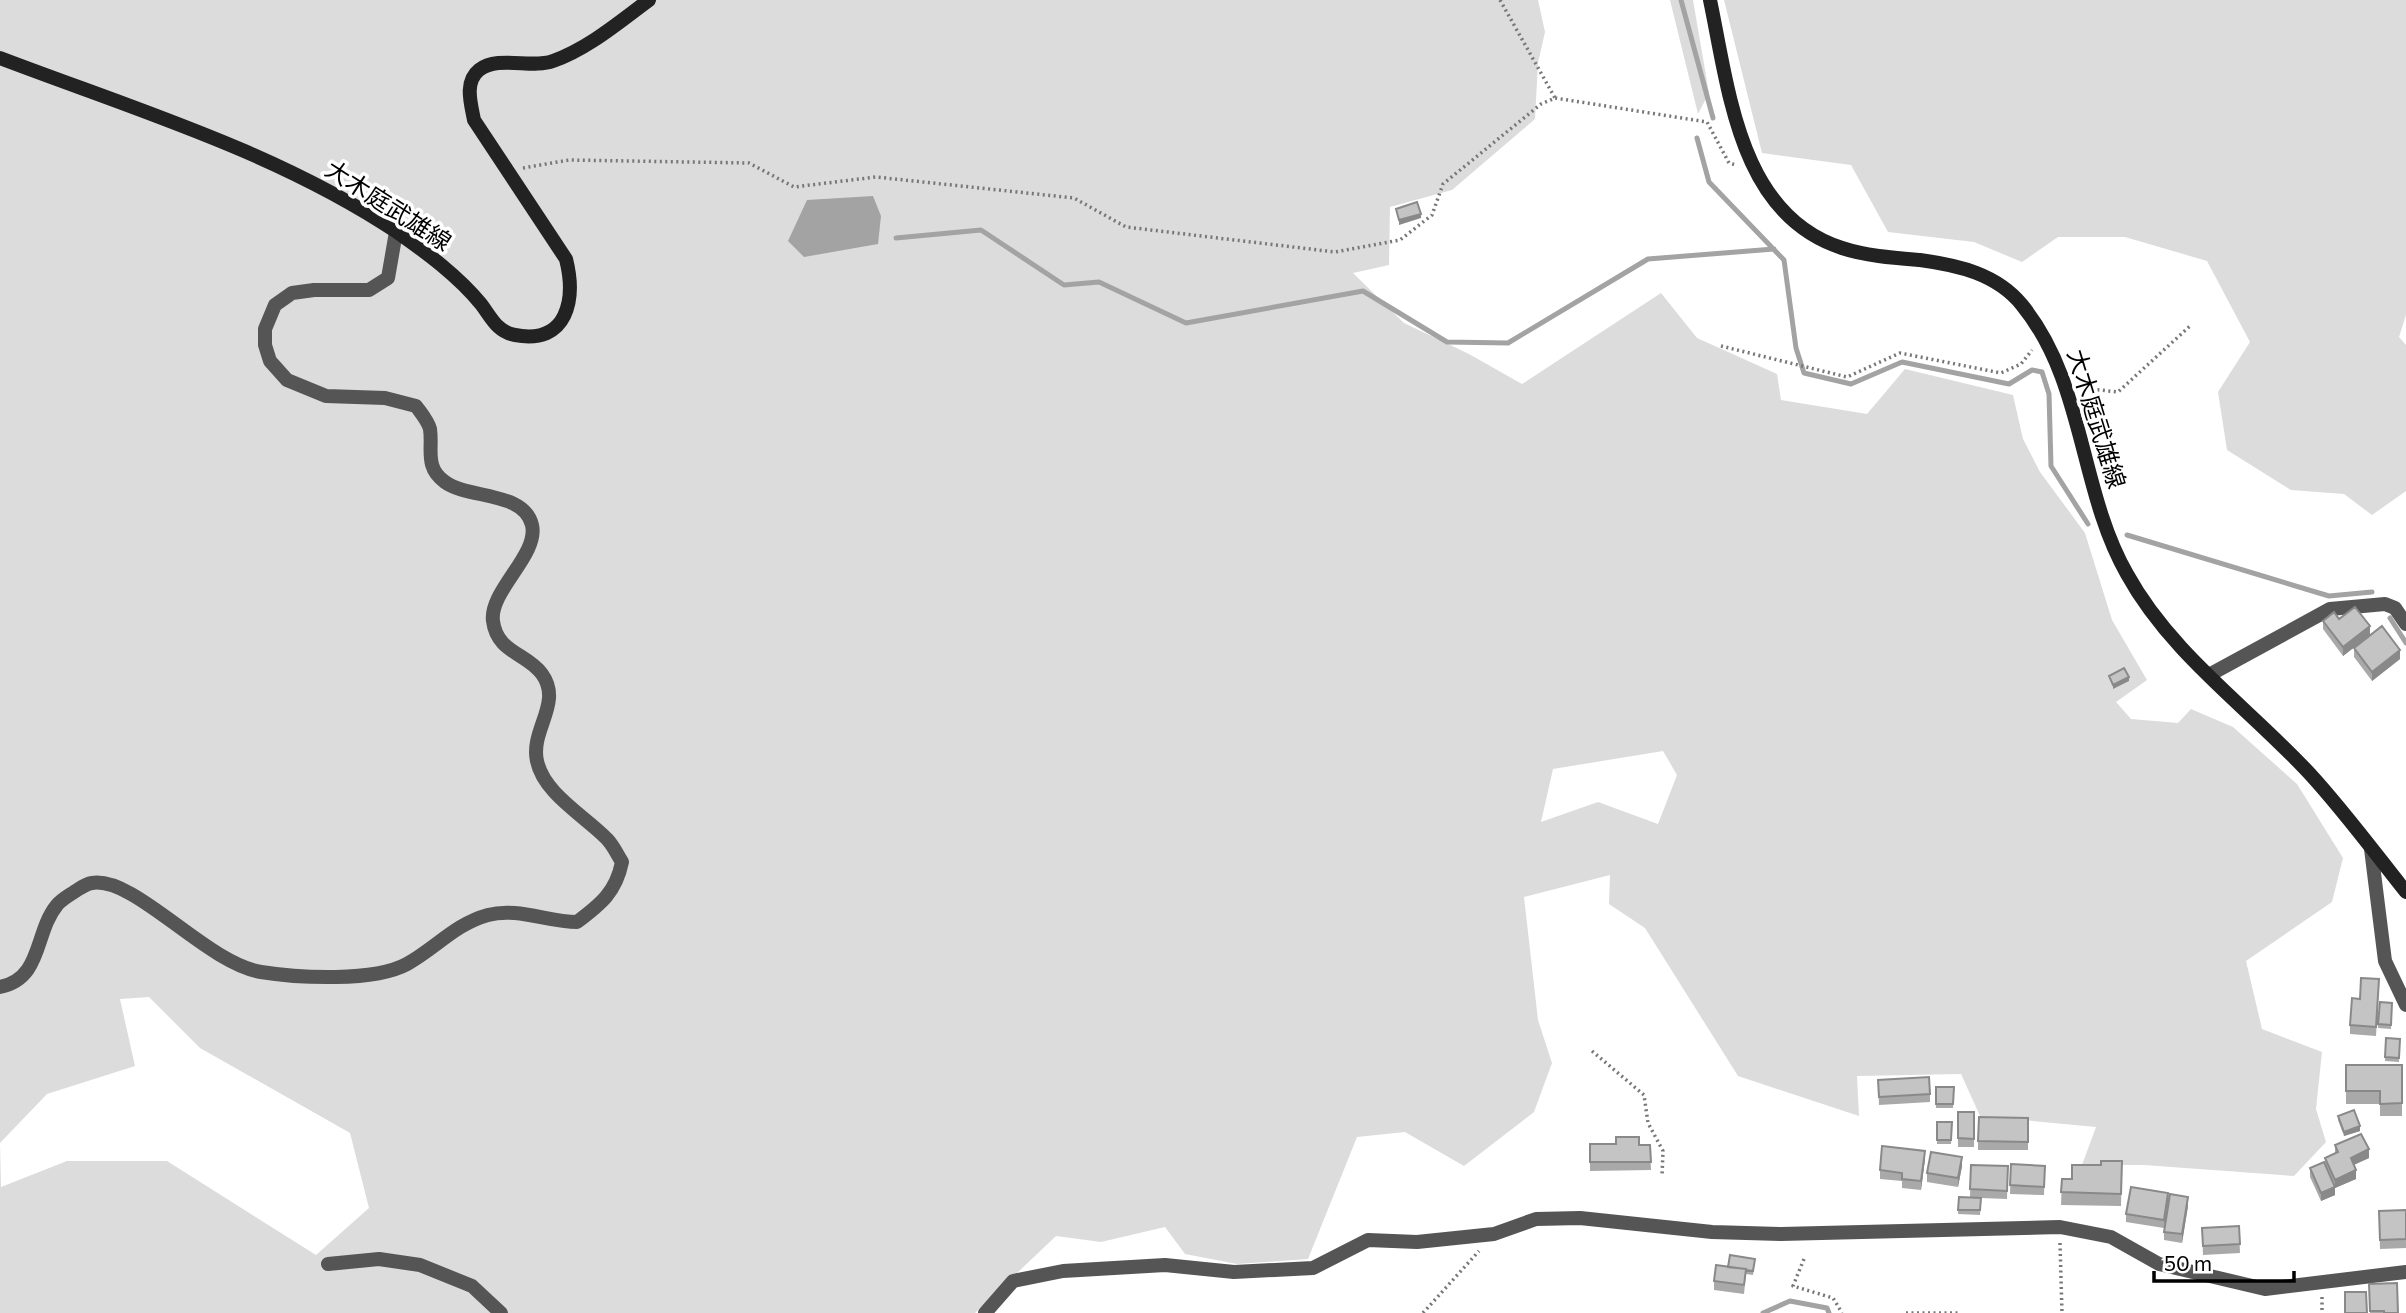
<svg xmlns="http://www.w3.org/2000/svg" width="2406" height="1313" viewBox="0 0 2406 1313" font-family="Commissioner,'Noto Sans JP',sans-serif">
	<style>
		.green { fill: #dcdcdc; fill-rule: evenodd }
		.water { fill: #a3a3a3 }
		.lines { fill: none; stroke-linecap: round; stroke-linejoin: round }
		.stream { stroke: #a3a3a3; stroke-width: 5 }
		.path { stroke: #777; stroke-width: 3.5; stroke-dasharray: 2 3.5; stroke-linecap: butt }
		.minor { stroke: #555; stroke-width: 14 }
		.secondary { stroke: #222; stroke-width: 14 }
		.wall { fill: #a9a9a9 }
		.shaded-wall { fill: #898989 }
		.building { fill: #c4c4c4; stroke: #898989; stroke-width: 2 }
		.labels { text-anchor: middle; stroke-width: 7; stroke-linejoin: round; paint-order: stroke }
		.street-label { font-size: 24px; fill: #000; stroke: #fff }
	</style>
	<rect width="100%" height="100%" fill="#fff"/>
	<path class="green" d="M0 0H1538L1545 32 1538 63 1535 119 1452 190 1390 207 1389 265 1353 273 1404 323 1469 354 1522 384 1661 293 1697 338 1777 374 1781 400 1867 414 1905 369 2013 395 2023 439 2040 472 2085 533 2112 620 2147 680 2116 702 2131 719 2178 723 2191 709 2233 727 2297 784 2343 858 2332 902 2246 961 2262 1029 2322 1052 2316 1109 2326 1142 2294 1176 2144 1165H2082L2096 1127 1980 1116 1961 1074 1857 1076 1859 1116 1738 1076 1645 928 1609 904 1610 875 1524 897 1538 1020 1552 1063 1534 1112 1464 1166 1405 1132 1357 1137 1308 1259 1237 1264 1185 1254 1165 1227 1101 1242 1056 1236 975 1313H0ZM1663 751 1677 775 1658 824 1598 802 1541 822 1553 769ZM149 997 200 1048 350 1133 369 1208 316 1255 167 1161H67L1 1187 0 1143 47 1094 135 1066 120 999Z
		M1670 0H1693L1709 93 1698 114Z
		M1724 0H2406V315L2399 337 2406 345V491L2372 515 2344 494 2291 490 2227 450 2218 392 2250 342 2207 261 2125 237H2058L2022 262 1974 242 1888 232 1851 165 1762 153Z"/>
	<path class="water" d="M873 196 881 216 878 244 804 257 788 241 807 200Z"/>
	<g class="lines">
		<path class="stream" d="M1681 0 1713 118
			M1697 138 1709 182 1784 260 1796 348 1804 373 1851 384 1902 362 2009 384 2032 370 2042 372 2049 394 2051 466 2088 524
			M896 238 981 230 1064 285 1099 282 1186 323 1363 291 1447 342 1508 343 1648 259 1774 249
			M2127 535 2329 596 2372 592
			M2390 618 2406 643
			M1763 1313 1790 1301 1827 1308 1829 1313"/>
		<path class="path" d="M1500 0 1555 98
			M523 168 569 160 749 163 794 187 876 177 1074 198 1126 227 1335 252 1400 240 1432 215 1443 184 1541 104 1555 98 1707 122 1729 163 1736 165
			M1721 346 1847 377 1900 353 2001 373 2021 364 2032 350
			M2081 388 2118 392 2190 326
			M1592 1051 1644 1095 1648 1123 1663 1151 1662 1176
			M2060 1243 2062 1313
			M1804 1259 1793 1286 1833 1298 1842 1313
			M2322 1297V1313
			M1423 1313 1479 1251
			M1906 1313H1958"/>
		<path class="minor" d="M2209 675 2330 609 2385 604 2395 608 2406 624
			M2371 849 2385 961 2406 1005
			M0 987C43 978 34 933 57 905 61 900 68 896 74 892 79 889 85 884 92 883 135 876 206 963 261 972 299 978 374 982 407 964 436 948 455 924 488 915 517 907 548 922 577 922 601 904 616 892 622 862 617 854 613 845 607 839 585 816 544 794 537 761 530 730 563 703 542 674 527 653 497 653 493 621 489 591 539 555 532 525 524 491 468 499 445 482 424 467 433 449 430 429 428 421 421 413 416 406L385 398 326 396 287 380 270 361 265 345V329L275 305 292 293 314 290H369L388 278 396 232
			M328 1264 379 1259 420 1265 472 1286 501 1313
			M985 1313 1013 1281 1063 1271 1165 1265 1234 1272 1313 1268 1368 1240 1417 1242 1494 1234 1536 1219 1580 1218 1712 1232 1781 1234 2060 1227 2111 1237 2159 1264 2265 1289 2406 1272"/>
		<path class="secondary" d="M1710 0C1729 90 1739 215 1842 248 1866 256 1895 258 1920 260 1958 265 1997 274 2022 305 2085 382 2079 490 2127 574 2171 654 2249 708 2310 774 2344 811 2375 853 2406 892
			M0 58C134 109 277 152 397 232 427 253 458 276 481 304 491 317 497 332 515 335 568 345 576 299 566 259L474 120C471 104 464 82 479 70 498 55 532 69 553 61 589 48 619 22 649 0"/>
	</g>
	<path class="wall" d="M2339 619 2370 635 2343 656 2323 629V621Z
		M2354 648 2400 659 2372 681 2354 657Z
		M2379 987 2376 1036 2350 1034V1025L2360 999Z
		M2380 1002 2392 1003 2391 1029 2378 1028Z
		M2386 1038 2400 1039 2399 1062 2385 1061Z
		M2346 1065H2402V1116H2380V1104H2346Z
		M1878 1080 1930 1094V1102L1879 1105Z
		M1936 1087H1954L1953 1108H1936Z
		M1958 1112H1974V1147H1958Z
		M2338 1116 2360 1131 2344 1136 2338 1120Z
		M2028 1118V1150H1978V1141Z
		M1937 1122H1952L1951 1144H1937Z
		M1590 1144 1650 1145 1651 1170 1590 1171Z
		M2335 1145 2369 1158 2354 1165 2356 1179 2335 1188V1187V1195L2321 1201 2310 1177V1168L2325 1166V1158L2335 1153Z
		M1925 1159 1921 1190 1902 1188V1181L1880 1179V1170Z
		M2122 1161 2121 1206 2061 1205 2062 1179H2072L2101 1165Z
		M2011 1164 2045 1166 2044 1195 2010 1194Z
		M1971 1165 2008 1166 2007 1199 1981 1198 1980 1215 1958 1214 1959 1197H1970Z
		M1962 1166 1958 1187 1927 1182V1173Z
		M2168 1201 2164 1228 2126 1222V1214Z
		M2188 1206 2182 1243 2164 1240V1232Z
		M2406 1210V1248L2380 1249 2379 1211Z
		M2239 1226 2240 1253 2203 1255 2202 1228Z
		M1755 1259 1753 1275 1746 1274 1744 1294 1714 1290V1281Z
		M2369 1284 2398 1313H2370Z"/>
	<path class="shaded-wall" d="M1421 214V218L1399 225V220Z
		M2370 626V635L2343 656V647Z
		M2400 650V659L2372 681V672Z
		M2129 677V681L2113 689V685Z
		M2360 1126V1131L2344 1136V1132Z
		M2369 1149V1158L2351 1166V1158Z
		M1925 1151V1159L1921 1190V1181Z
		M1962 1157V1166L1958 1187V1178Z
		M2356 1170V1179L2335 1188V1180Z
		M2335 1187V1195L2321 1201V1193Z
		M2168 1193V1201L2164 1228V1220Z
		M2188 1197V1206L2182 1243V1234Z"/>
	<path class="building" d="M1417 202 1421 214 1399 220 1396 209Z
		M2355 607 2370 626 2343 647 2323 621 2334 612 2339 619Z
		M2382 626 2400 650 2372 672 2354 648Z
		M2124 668 2129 677 2113 685 2109 676Z
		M2361 978 2379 979 2376 1027 2350 1025 2352 998 2360 999Z
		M2380 1002 2392 1003 2391 1025 2378 1024Z
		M2386 1038 2400 1039 2399 1058 2385 1057Z
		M2346 1065H2402V1103L2380 1104V1091H2346Z
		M1929 1077 1930 1094 1879 1097 1878 1080Z
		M1936 1087H1954L1953 1104H1936Z
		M2354 1110 2360 1126 2344 1132 2338 1116Z
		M1958 1112H1974V1139L1958 1138Z
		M1979 1117 2028 1118V1142L1978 1141Z
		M1937 1122H1952L1951 1140H1937Z
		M2361 1134 2369 1149 2351 1158 2356 1170 2335 1180 2325 1158 2338 1152 2335 1145Z
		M1616 1137H1639V1145H1650L1651 1162H1590V1144H1616Z
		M1882 1146 1925 1151 1921 1181 1902 1179V1173L1880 1170Z
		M1931 1152 1962 1157 1958 1178 1927 1173Z
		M2101 1161H2122L2121 1194 2061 1192 2062 1179H2072V1165H2101Z
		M2324 1162 2335 1187 2321 1193 2310 1168Z
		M2011 1164 2045 1166 2044 1187 2010 1185Z
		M1971 1165 2008 1166 2007 1191 1970 1189Z
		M2131 1187 2168 1193 2164 1220 2126 1214Z
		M2170 1194 2188 1197 2182 1234 2164 1232Z
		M1959 1197 1981 1198 1980 1210H1958Z
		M2406 1210V1239L2380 1240 2379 1211Z
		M2239 1226 2240 1244 2203 1246 2202 1228Z
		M1730 1255 1755 1259 1753 1271 1746 1270V1269L1728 1267Z
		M1716 1265 1746 1269 1744 1285 1714 1281Z
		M2397 1283 2398 1313H2384V1311H2370L2369 1284Z
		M2345 1292H2366L2367 1313H2345Z"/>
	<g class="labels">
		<g class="street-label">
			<text transform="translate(388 206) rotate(33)" y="8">大木庭武雄線</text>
			<text transform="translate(2096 419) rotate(73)" y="8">大木庭武雄線</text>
		</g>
	</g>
	<path d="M2154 1271v10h140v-10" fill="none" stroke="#000000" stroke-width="3.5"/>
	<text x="2164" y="1271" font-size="21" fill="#000000" stroke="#ffffff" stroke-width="5" paint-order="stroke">50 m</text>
</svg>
